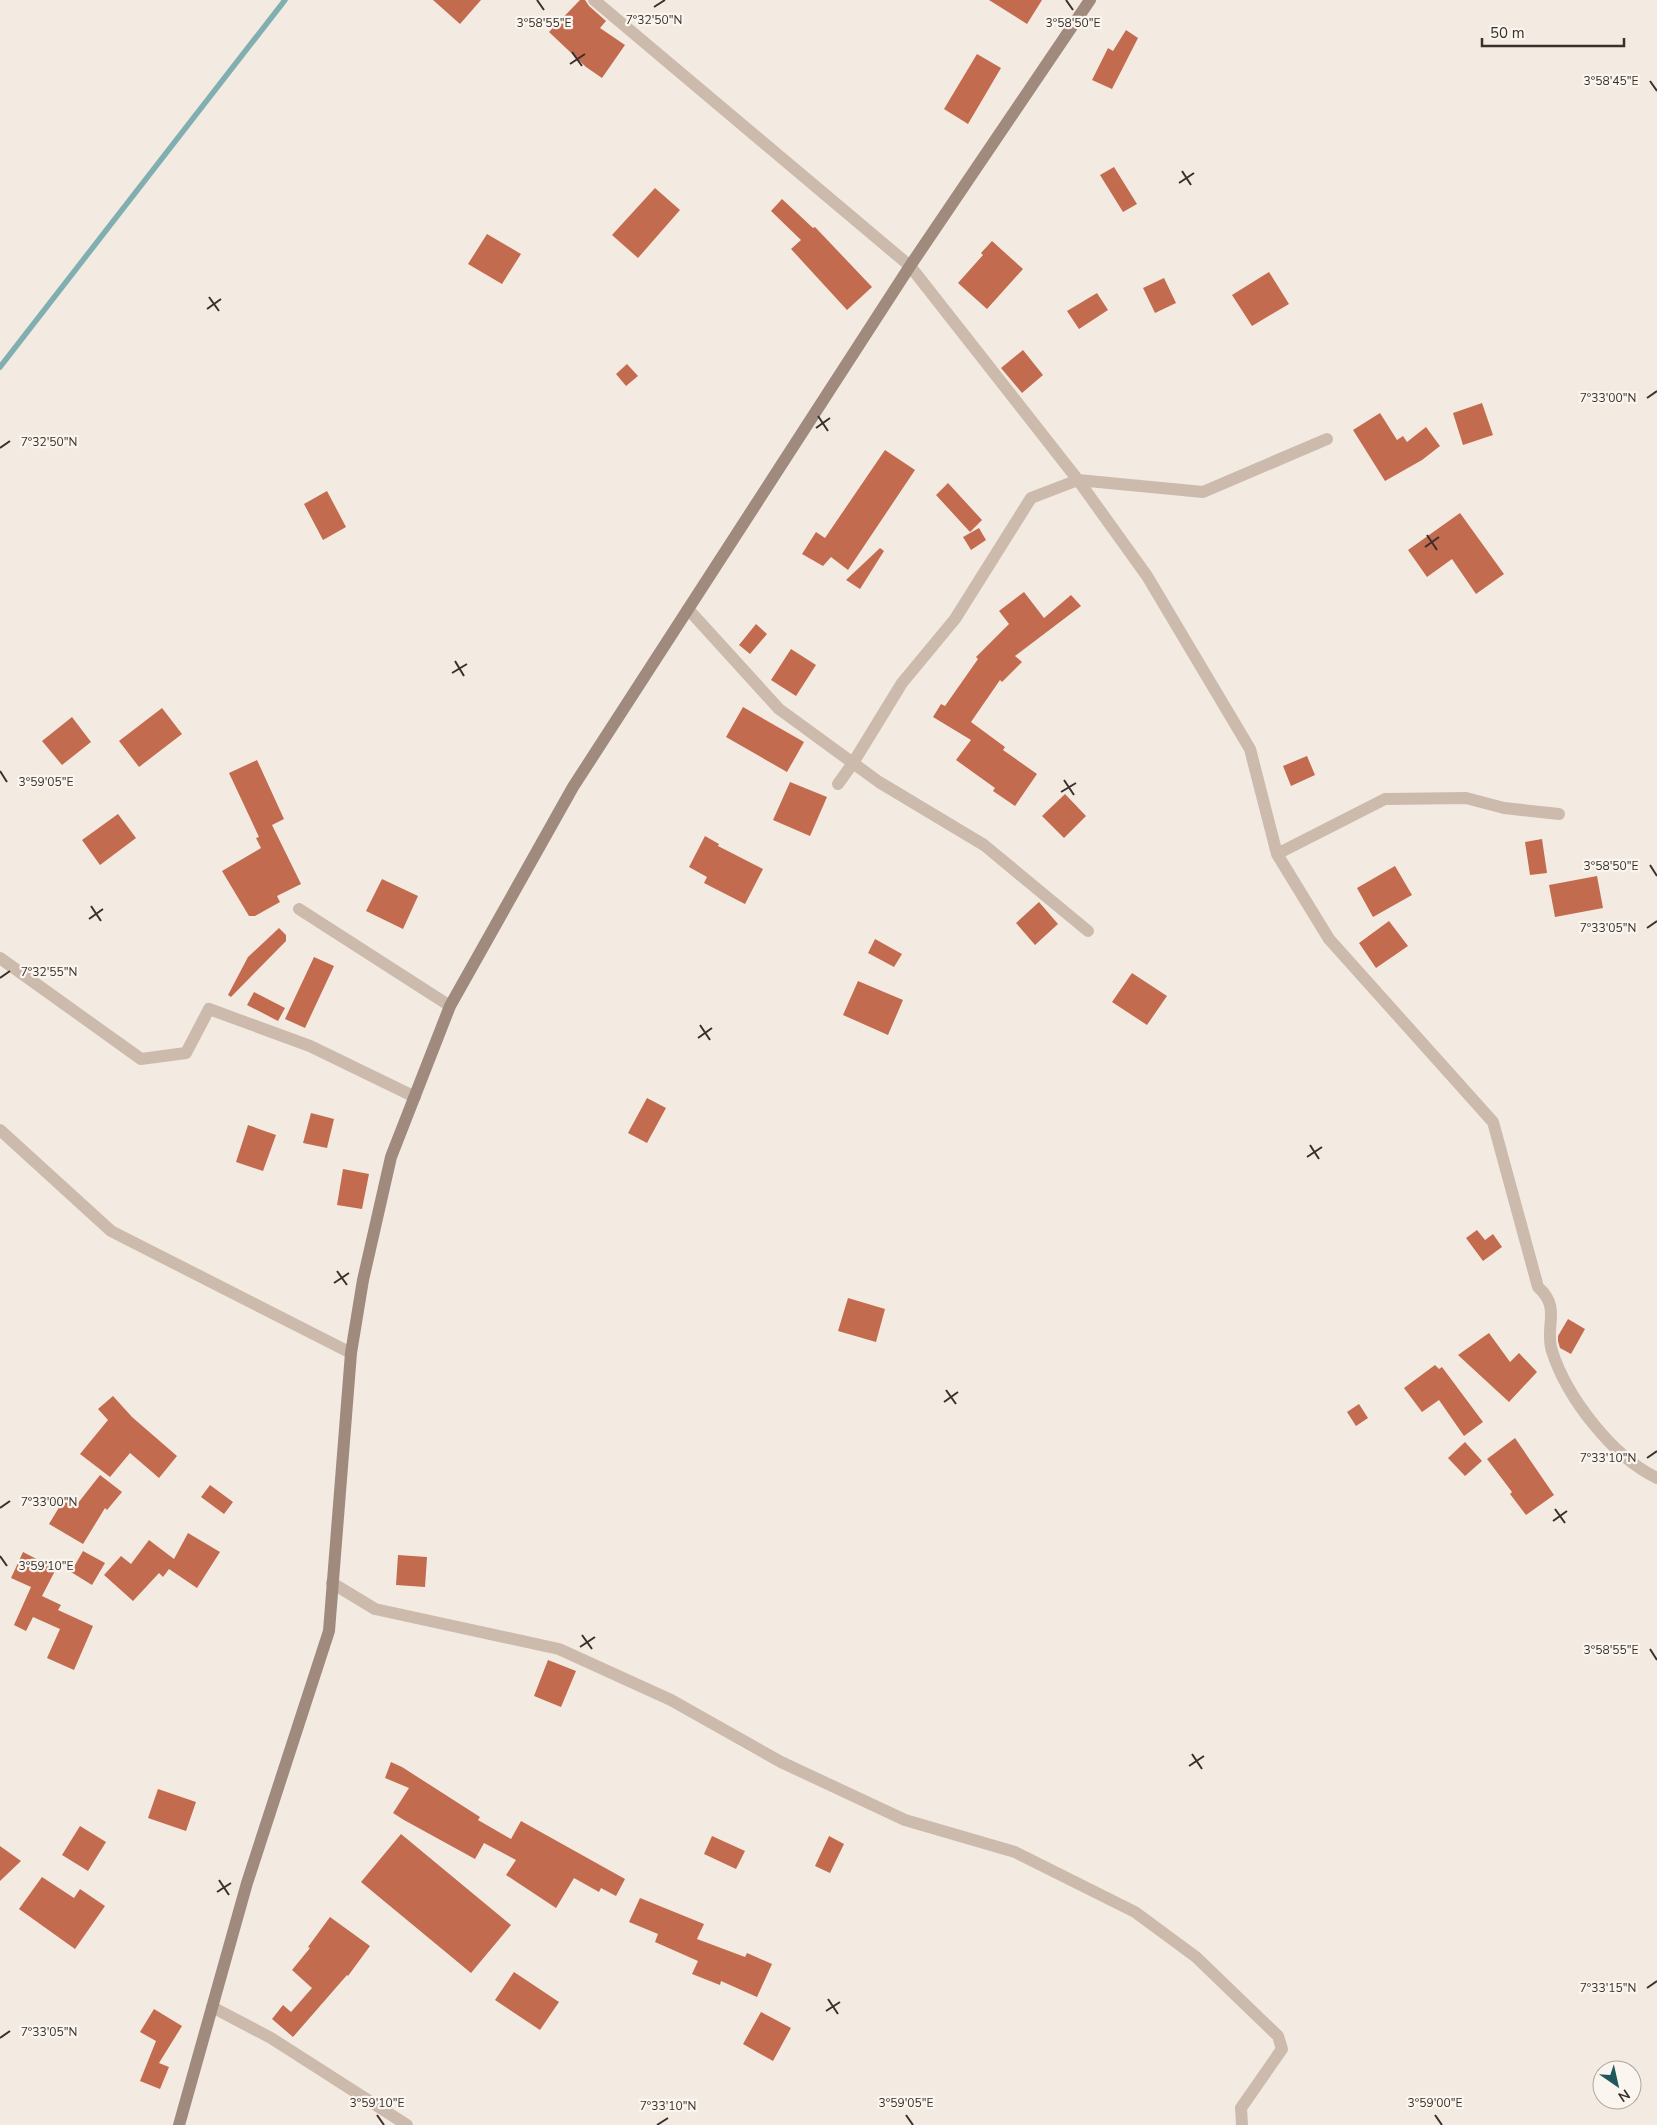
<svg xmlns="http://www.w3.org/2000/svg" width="1657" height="2125" viewBox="0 0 1657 2125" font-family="'Nunito Sans',sans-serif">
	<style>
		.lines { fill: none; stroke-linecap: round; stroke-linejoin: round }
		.stream { stroke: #81aeb0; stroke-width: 5.5 }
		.building { fill: #c36b4f }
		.minor { stroke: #ccbbad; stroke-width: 12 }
		.secondary { stroke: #a08a7e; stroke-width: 12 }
		.ticks { fill: none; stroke: #3a302b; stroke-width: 2 }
		.ticks-label { font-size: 12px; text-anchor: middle; fill: #3a302b; stroke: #faf5ee; stroke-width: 4.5; stroke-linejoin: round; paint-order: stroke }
	</style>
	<rect width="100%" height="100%" fill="#f3ebe1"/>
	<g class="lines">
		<path class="stream" d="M0 367 285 0"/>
	</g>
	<path class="building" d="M433 0H481L460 24Z
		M580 0H585L589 6 606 21 600 28 625 45 602 78 586 67 549 32Z
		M989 0H1042L1027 24Z
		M1126 30 1138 38 1112 89 1092 80 1108 48 1113 51Z
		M977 54 1001 68 968 124 944 109Z
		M1114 167 1137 204 1123 212 1100 175Z
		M655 188 680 210 638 258 612 235Z
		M782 199 813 228 815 227 872 287 847 310 791 249 801 240 771 211Z
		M487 234 521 254 502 284 468 264Z
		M992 241 1023 269 987 309 958 283 983 255 981 253Z
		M1269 272 1289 304 1252 326 1232 295Z
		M1164 278 1176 303 1155 313 1143 288Z
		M1097 293 1108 310 1079 329 1067 311Z
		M1023 350 1043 375 1022 393 1001 368Z
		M627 364 638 376 626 386 616 374Z
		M1482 403 1493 435 1463 445 1453 413Z
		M1380 413 1397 440 1403 436 1407 442 1426 427 1440 446 1422 460 1385 481 1353 430Z
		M885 450 915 470 848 570 831 557 823 566 802 554 816 532 825 538Z
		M948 483 982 520 970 532 936 495Z
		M327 491 346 527 323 540 304 504Z
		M1460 513 1504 574 1476 594 1452 559 1427 577 1408 550Z
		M979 528 986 540 971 550 963 537Z
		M880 548 884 551 860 589 846 580Z
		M1024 592 1044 618 1071 595 1081 606 1015 656 1022 662 1002 682 1000 680 971 722 1005 747 1003 750 1037 774 1015 806 993 791 995 788 956 760 971 740 933 717 941 704 945 706 978 659 976 657 1009 624 999 611Z
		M756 624 767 634 750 654 739 645Z
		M791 649 816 665 796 696 771 680Z
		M743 707 804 742 787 772 726 737Z
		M162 708 182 734 139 767 119 741Z
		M72 717 91 742 62 765 42 741Z
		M1307 756 1315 775 1291 786 1283 766Z
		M257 760 284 819 272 825 301 884 277 896 280 902 255 916H249L222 871 261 848 256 838 259 837 229 773Z
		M790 782 827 797 810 836 773 820Z
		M1065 794 1086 816 1064 838 1042 816Z
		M118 814 136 838 100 865 82 840Z
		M705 836 719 844 718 846 763 869 745 904 704 883 707 877 689 867Z
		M1542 839 1547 873 1530 875 1525 842Z
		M1395 866 1412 895 1373 917 1357 888Z
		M1597 876 1603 908 1555 917 1549 885Z
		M382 879 418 896 403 929 366 911Z
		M1039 902 1058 924 1035 945 1016 923Z
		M1389 921 1408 946 1376 968 1359 943Z
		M279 928 286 935V941L231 997 228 995 248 957Z
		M875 939 902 954 894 967 868 953Z
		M314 957 334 966 305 1028 285 1019Z
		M1132 973 1167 996 1147 1025 1112 1002Z
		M858 981 903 1000 888 1035 843 1015Z
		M254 992 285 1008 278 1021 247 1005Z
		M647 1098 666 1108 647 1143 628 1133Z
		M311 1113 334 1119 327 1148 303 1143Z
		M248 1125 276 1135 263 1171 236 1162Z
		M343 1169 369 1174 362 1209 337 1205Z
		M1477 1230 1485 1240 1493 1234 1502 1247 1483 1261 1466 1238Z
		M848 1298 885 1309 876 1342 838 1331Z
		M1568 1319 1585 1329 1571 1354 1560 1348 1558 1341V1336Z
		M1489 1333 1510 1362 1519 1353 1537 1372 1509 1402 1458 1355Z
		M1435 1365 1439 1369 1442 1367 1483 1422 1464 1436 1439 1400 1422 1412 1404 1388Z
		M113 1396 132 1417 177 1456 159 1478 130 1453 110 1477 80 1454 108 1420 98 1409Z
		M1359 1404 1368 1418 1356 1426 1347 1412Z
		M1515 1438 1554 1495 1526 1515 1510 1494 1512 1492 1487 1459Z
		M1465 1442 1482 1461 1465 1476 1448 1458Z
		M100 1475 122 1492 107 1510 105 1508 83 1544 49 1524 66 1496 78 1503Z
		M210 1485 233 1502 224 1514 201 1497Z
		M188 1533 220 1552 197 1588 169 1569 163 1577 159 1573 133 1601 104 1575 121 1556 131 1564 149 1540 174 1559Z
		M83 1551 105 1563 92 1585 71 1572Z
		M23 1552 56 1569 42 1596 61 1605 58 1610 93 1626 74 1670 47 1658 60 1629 33 1617 26 1631 14 1625 31 1587 11 1578Z
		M398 1555 427 1557 425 1587 396 1585Z
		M548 1660 576 1671 561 1707 534 1696Z
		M391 1762 402 1767 480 1817 478 1820 511 1839 521 1821 625 1879 616 1896 601 1888 599 1892 574 1878 556 1908 506 1875 516 1860 484 1843 475 1859 404 1820 393 1813 409 1788 385 1778Z
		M158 1789 196 1802 186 1831 148 1818Z
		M80 1826 106 1842 88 1871 62 1855Z
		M401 1834 511 1925 471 1973 361 1882Z
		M712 1836 745 1851 736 1869 704 1854Z
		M829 1836 844 1844 830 1873 815 1866Z
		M0 1846 21 1861 0 1881Z
		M42 1877 74 1898 80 1889 105 1906 75 1949 19 1909Z
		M640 1898 704 1924 697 1939 745 1957 747 1953 772 1964 757 1997 721 1981 720 1985 692 1974 698 1961 655 1942 658 1934 629 1922Z
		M330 1917 370 1946 348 1976 347 1975 293 2037 272 2019 283 2005 291 2012 312 1988 292 1970 310 1948 308 1947Z
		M514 1972 559 2002 540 2030 495 2000Z
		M154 2009 182 2026 159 2063 169 2067 160 2089 140 2081 156 2041 140 2032Z
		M761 2012 791 2028 773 2061 743 2044Z"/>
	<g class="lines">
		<path class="minor" d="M594 0 910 266 1078 480 1147 576 1250 749 1277 854 1329 939 1493 1122 1538 1287C1562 1308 1544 1327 1552 1351 1567 1398 1613 1457 1657 1478
			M688 609 779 709 879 782 984 845 1088 931
			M838 784 853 763 902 683 955 619 1031 498 1078 480 1203 492 1327 439
			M1277 854 1385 799 1466 798 1504 808 1559 814
			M299 909 450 1006
			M0 958 141 1059 186 1053 209 1009 310 1046 415 1097
			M0 1130 111 1231 351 1353
			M332 1583 375 1609 559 1649 671 1700 781 1762 905 1820 1015 1852 1135 1912 1196 1957 1278 2036 1282 2049 1241 2108 1242 2125
			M212 2007 271 2038 407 2125"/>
		<path class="secondary" d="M179 2125 247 1883 329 1631 351 1353 363 1280 391 1157 450 1006 573 787 910 266 1090 0"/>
	</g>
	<path class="ticks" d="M537 0 544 10M1066 0 1073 10M654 7 665 0M572 52 582 66M570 64 585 54M1650 81 1657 91M1182 171 1191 185M1179 183 1194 173M209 297 219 311M207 309 221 299M1647 398 1657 391M818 416 828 431M816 428 830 418M0 448 10 441M1427 535 1437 550M1425 547 1439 537M455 661 464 676M452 673 467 664M0 771 7 782M1064 780 1074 795M1061 792 1076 783M1650 865 1657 876M91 906 101 921M89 919 103 909M1647 928 1657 921M0 978 10 971M700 1025 710 1040M698 1038 712 1028M1310 1145 1319 1159M1307 1157 1322 1147M337 1271 347 1285M334 1283 349 1273M946 1390 956 1404M944 1402 958 1392M1647 1458 1657 1451M0 1508 10 1501M1555 1509 1565 1523M1553 1521 1567 1511M0 1556 7 1566M582 1635 592 1649M580 1647 595 1637M1650 1649 1657 1660M1192 1754 1202 1769M1189 1766 1204 1756M219 1880 229 1895M217 1892 231 1883M1647 1988 1657 1981M828 1999 838 2014M826 2011 840 2002M0 2038 10 2031M377 2115 384 2125M906 2115 913 2125M1435 2115 1442 2125M657 2125 668 2118"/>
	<g class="ticks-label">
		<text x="654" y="24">7°32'50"N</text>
		<text x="544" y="27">3°58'55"E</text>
		<text x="1073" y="27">3°58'50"E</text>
		<text x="1611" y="85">3°58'45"E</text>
		<text x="1608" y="402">7°33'00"N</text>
		<text x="49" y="446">7°32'50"N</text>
		<text x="46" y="786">3°59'05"E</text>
		<text x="1611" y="870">3°58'50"E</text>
		<text x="1608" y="932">7°33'05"N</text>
		<text x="49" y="976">7°32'55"N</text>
		<text x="1608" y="1462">7°33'10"N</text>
		<text x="49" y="1506">7°33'00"N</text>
		<text x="46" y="1570">3°59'10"E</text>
		<text x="1611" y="1654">3°58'55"E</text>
		<text x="1608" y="1992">7°33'15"N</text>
		<text x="49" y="2036">7°33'05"N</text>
		<text x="377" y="2107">3°59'10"E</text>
		<text x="906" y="2107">3°59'05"E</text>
		<text x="1435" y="2107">3°59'00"E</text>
		<text x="668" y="2110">7°33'10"N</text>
	</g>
	<g transform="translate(1617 2085) rotate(146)"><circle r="24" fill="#faf5ee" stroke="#ada6a0"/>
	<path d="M0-4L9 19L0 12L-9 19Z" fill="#21585c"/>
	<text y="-8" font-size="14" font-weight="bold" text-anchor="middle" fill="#3a302b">N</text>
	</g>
	<path d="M1482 38v8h142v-8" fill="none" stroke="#3a302b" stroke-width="2.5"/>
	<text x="1490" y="38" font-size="15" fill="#3a302b" stroke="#faf5ee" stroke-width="4" paint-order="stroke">50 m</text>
</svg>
